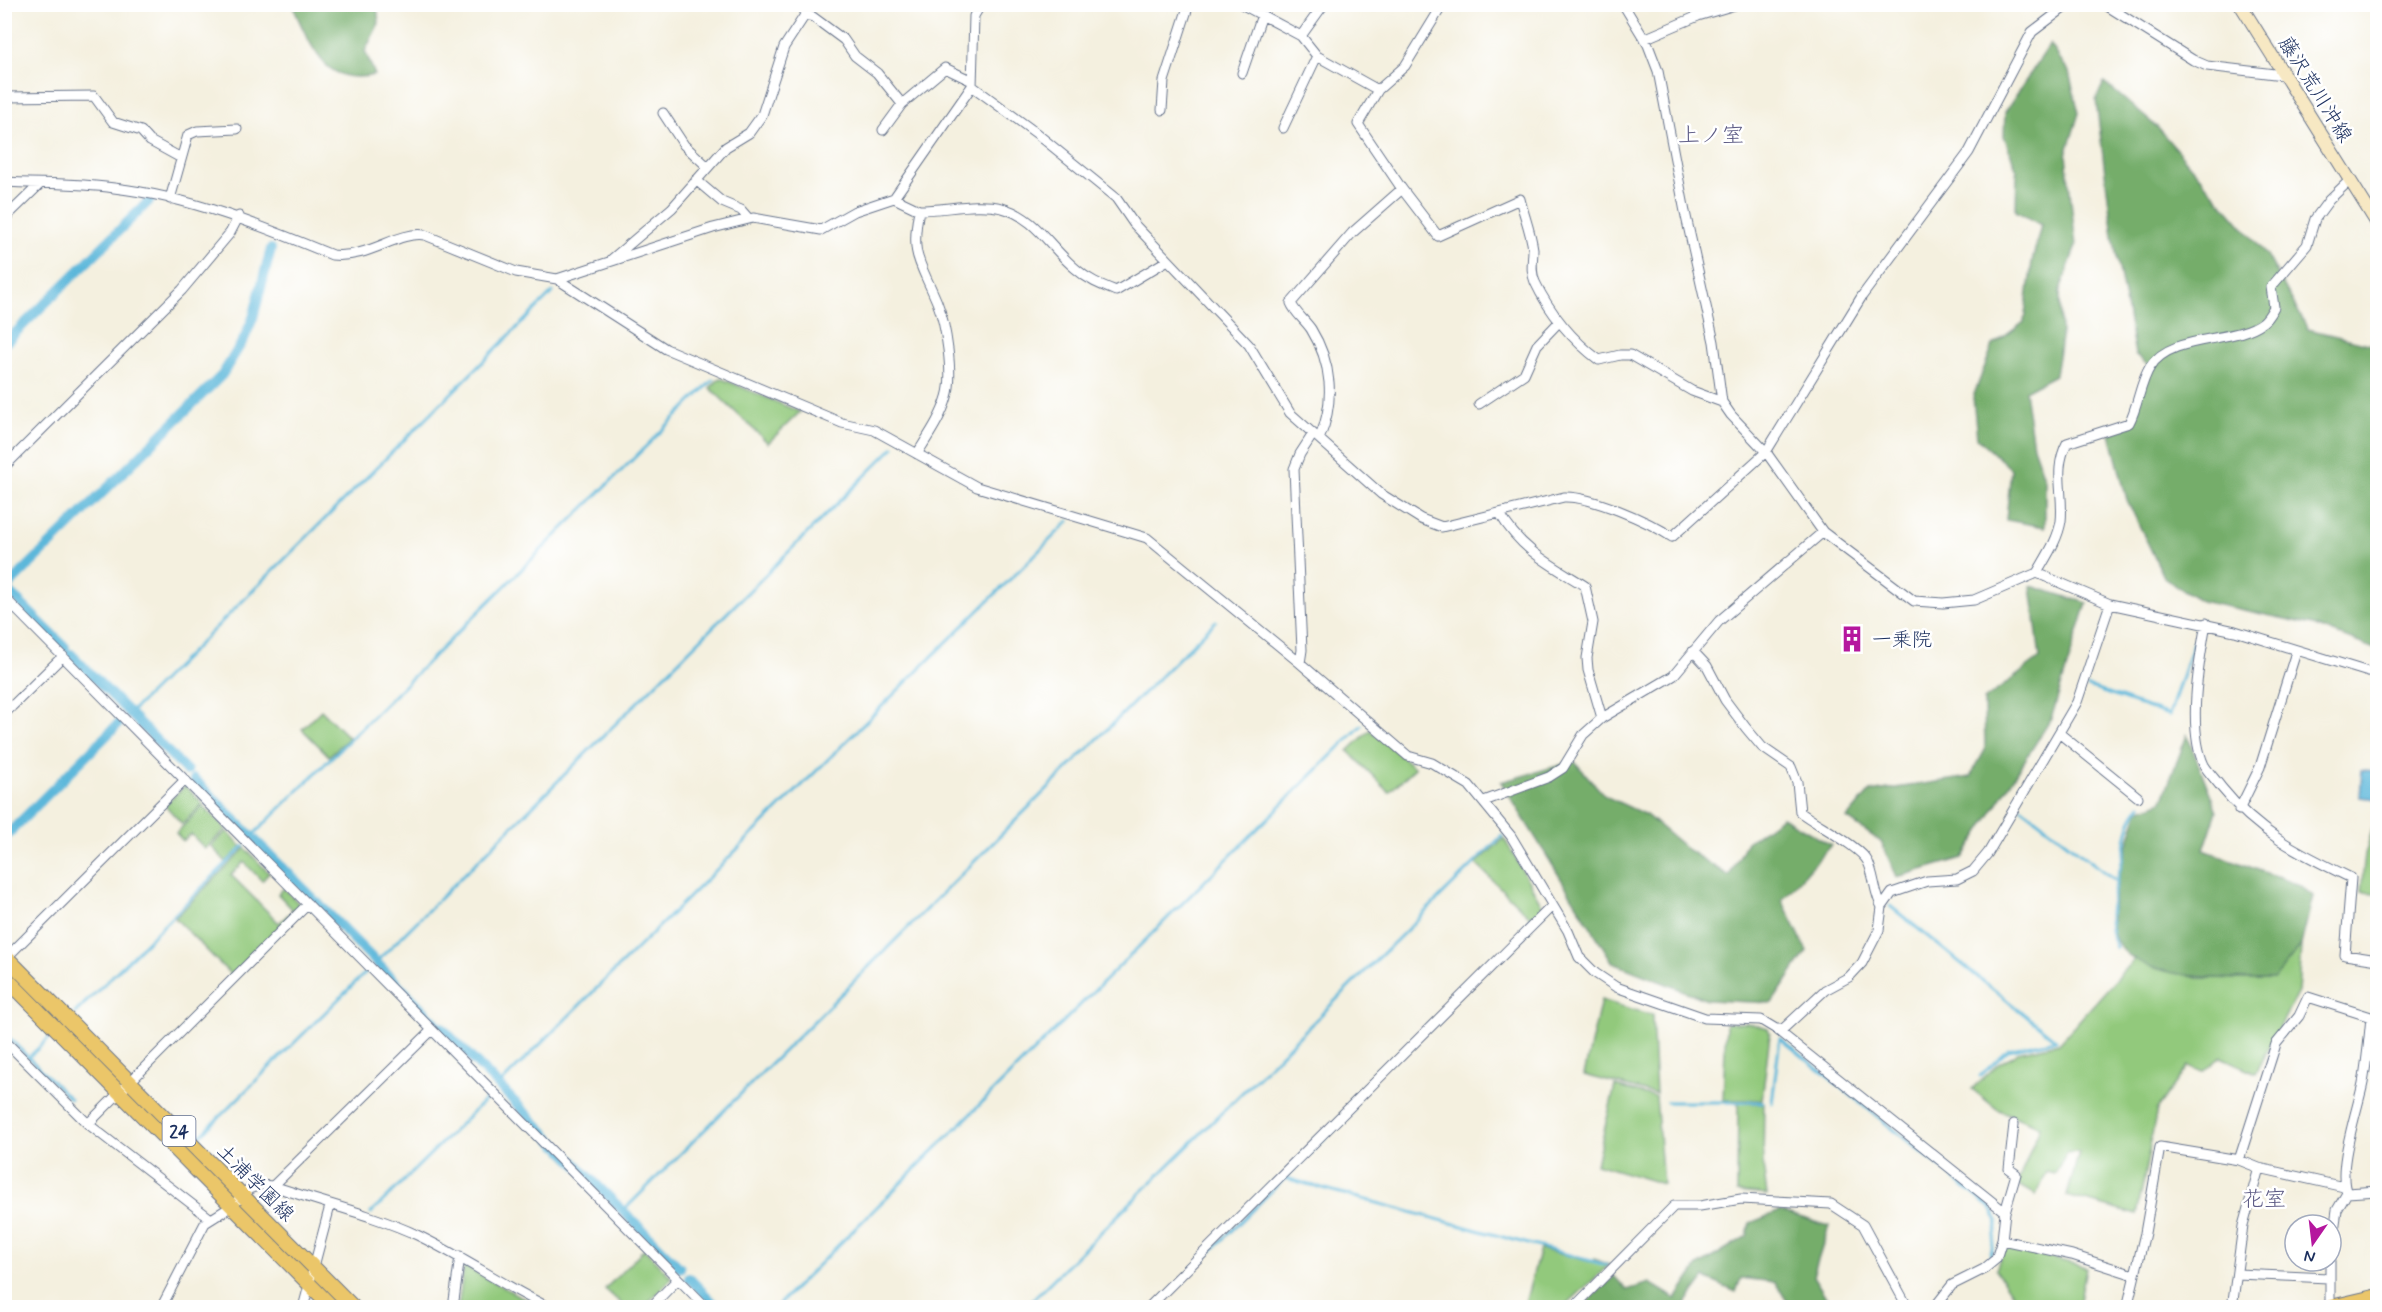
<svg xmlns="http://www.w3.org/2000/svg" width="2382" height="1312" viewBox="0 0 2382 1312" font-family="Mynerve,'Klee One',sans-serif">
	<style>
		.green { fill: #92c97b; stroke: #567c6c; stroke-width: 1.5 }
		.forest { fill: #75ad6b; stroke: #486e64; stroke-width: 1.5 }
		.water { fill: #5cb7da; stroke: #3c739c; stroke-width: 1.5 }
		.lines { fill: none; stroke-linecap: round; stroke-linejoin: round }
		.stream { stroke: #5cb7da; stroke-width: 3 }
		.canal { stroke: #5cb7da; stroke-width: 10 }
		.street-casing { stroke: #67738b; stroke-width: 11 }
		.secondary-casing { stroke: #67738b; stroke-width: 14 }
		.primary-casing { stroke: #67738b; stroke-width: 16 }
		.street { stroke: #fff; stroke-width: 9 }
		.secondary { stroke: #f7e8c3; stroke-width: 12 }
		.primary { stroke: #ebc669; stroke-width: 14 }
		.labels { text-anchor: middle; stroke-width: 5; stroke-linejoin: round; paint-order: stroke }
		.shield { fill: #fff; stroke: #5f6d8e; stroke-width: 1.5 }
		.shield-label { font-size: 18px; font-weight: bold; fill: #1b2f5e }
		.street-label { font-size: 20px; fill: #1b2f5e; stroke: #fff }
		.poi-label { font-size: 20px; fill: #1b2f5e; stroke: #fff; text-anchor: start }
		.quarter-label { font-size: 22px; fill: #5e5c86; stroke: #fff }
	</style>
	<rect width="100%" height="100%" fill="#fff"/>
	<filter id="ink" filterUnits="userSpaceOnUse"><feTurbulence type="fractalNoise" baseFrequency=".0167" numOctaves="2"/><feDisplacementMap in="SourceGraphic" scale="12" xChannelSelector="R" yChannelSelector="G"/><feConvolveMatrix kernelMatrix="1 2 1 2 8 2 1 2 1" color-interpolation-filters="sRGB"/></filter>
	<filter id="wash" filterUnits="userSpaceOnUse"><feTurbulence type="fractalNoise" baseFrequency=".008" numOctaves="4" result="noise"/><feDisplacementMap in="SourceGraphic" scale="24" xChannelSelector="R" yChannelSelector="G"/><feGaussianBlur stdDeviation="1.35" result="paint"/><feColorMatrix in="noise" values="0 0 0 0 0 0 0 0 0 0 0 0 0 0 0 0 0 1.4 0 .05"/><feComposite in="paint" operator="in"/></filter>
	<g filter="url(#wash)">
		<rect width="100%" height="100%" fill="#f4f0df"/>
		<path class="green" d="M720 378 800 412 768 443 710 388Z
			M321 710 349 738 329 756 302 729Z
			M1370 730 1415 768 1389 792 1348 751Z
			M185 786 203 804 182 824 165 805Z
			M203 806 226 829 205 849 191 834 183 841 176 833Z
			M2377 814V893L2361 892 2365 854Z
			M227 831 242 847 226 862 211 846Z
			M1504 838 1543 907 1532 919 1476 864Z
			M245 848 269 873 262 881 244 862 231 875 279 923 293 910 278 894 284 888 302 907 232 976 175 918Z
			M2301 945 2298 992 2256 1073 2221 1057 2203 1072 2188 1066 2157 1109 2137 1215 2067 1196 2079 1152 2067 1153 2055 1174 2047 1172 2036 1195 2017 1184 2040 1127 1997 1109 1972 1089 1997 1065 2018 1052 2059 1043 2134 959 2197 978 2274 979Z
			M1601 1000 1652 1015 1656 1094 1584 1075Z
			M1726 1023H1747L1768 1028 1770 1034 1762 1100H1723Z
			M1615 1086 1656 1097 1663 1184 1596 1164Z
			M1738 1103H1764L1763 1165 1767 1195 1737 1192Z
			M2004 1246 2086 1267 2079 1307H2021L1996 1270Z
			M644 1249 672 1278 644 1307H625L605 1289Z
			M1540 1249 1592 1262 1594 1259 1609 1265 1564 1307H1524Z
			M464 1266 540 1307 458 1308Z"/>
		<path class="forest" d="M294 5H377L379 23 365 51 375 75C335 84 320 64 304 31 300 22 295 14 294 5Z
			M2050 44 2069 72 2079 113 2066 155 2076 246 2060 290 2061 338 2055 375 2025 391 2033 446 2045 480V527L2006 520 2011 469 1977 438 1973 397 1993 345 2024 322 2032 262 2041 225 2016 211 2017 171 2004 136 2005 112Z
			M2104 82 2157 127 2267 255 2308 329 2377 346V650L2313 625 2201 601 2165 579 2127 500 2110 434 2129 423 2150 367 2135 354 2113 237 2096 100Z
			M2031 586 2087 603 2051 719 1963 858 1897 877 1881 842 1847 818 1869 792 1970 777 1985 750 1984 700 2040 658Z
			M2187 735 2217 811 2204 850 2299 885 2313 896 2301 945 2274 979C2233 979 2118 983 2112 927 2109 898 2129 839 2139 810L2162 801Z
			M1574 761 1605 796 1646 815 1688 850 1729 876 1747 842 1782 817 1831 845 1782 900 1807 951 1772 1003 1707 1000 1613 963 1501 782Z
			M1780 1211 1829 1226 1813 1276 1832 1307 1790 1306 1775 1282 1741 1278 1736 1292 1705 1278 1683 1307H1582L1614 1276 1627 1290 1650 1283 1676 1299 1698 1266 1747 1236 1750 1223Z"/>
		<path class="water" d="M2362 770 2376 771 2377 799 2360 797Z"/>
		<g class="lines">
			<path class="stream" d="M2088 687 2169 715 2194 640
				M130 713 553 292
				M2022 808 2116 881
				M251 837 713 380
				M1890 906 2056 1040 2008 1050 1980 1076
				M2116 948C2103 912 2114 896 2122 861 2128 839 2125 825 2141 805
				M376 962 894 447
				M75 1013 244 846
				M4 1033 70 1099
				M29 1057 50 1037
				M498 1086 1069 521
				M1667 1102H1763
				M1772 1103 1780 1038 1990 1207 1998 1221 1990 1258 1984 1263
				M200 1136 367 971
				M1285 1178 1606 1265
				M623 1211 1216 621
				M371 1213 490 1095
				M1201 1261 1353 1110
				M775 1308 1362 725
				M1024 1308 1502 836"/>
			<path class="canal" d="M4 344 150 200
				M4 587 65 647
				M6 588 222 375 244 339 253 318 271 249
				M71 654 187 771
				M194 779 312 897
				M4 838 119 723
				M317 902 434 1021
				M441 1027 558 1146
				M563 1151 680 1268
				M689 1278 718 1308"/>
		</g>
	</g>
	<g filter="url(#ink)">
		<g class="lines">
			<g class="street-casing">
				<path id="street" d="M1241 4 1301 36 1317 56 1378 90
					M1443 4 1405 66 1378 90 1358 124 1402 189 1438 236 1520 199C1524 215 1531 233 1533 249 1533 261 1530 270 1535 282 1549 312 1573 341 1599 360L1620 355H1630L1692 391 1722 402
					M1623 4 1648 45 1658 71 1685 212 1714 342 1722 402 1731 415 1766 452 1823 532 1914 601 1943 603 1974 600 2037 573 2110 604 2235 631 2378 675
					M2104 4 2193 60 2207 66 2283 75
					M1301 36 1324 4
					M1644 39 1698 16 1738 4
					M1242 73 1262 15
					M972 86 1036 133 1116 198 1134 224 1249 345 1290 413 1381 494 1421 519 1442 527 1564 497C1591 496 1648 521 1672 537L1766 452 1862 296 1969 152 2032 32 2069 4
					M4 97 94 96 113 122 141 131 150 141 181 158
					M1162 110 1164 81 1189 4
					M663 113 684 145 708 167
					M1283 128 1317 56
					M883 130 902 104
					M696 180 722 202 741 210 749 219
					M4 182C41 184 78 183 114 188 191 197 262 226 332 255 370 259 396 231 425 235L516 272 557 279 666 349 842 423 874 430 977 487 1147 538 1300 663 1408 756 1432 763 1469 785 1511 836 1568 931 1579 957 1595 973 1616 987 1705 1018 1761 1020 1776 1029 2005 1212
					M894 198 919 210C910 257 920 261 937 302 946 324 954 375 947 397 941 418 928 436 917 454
					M170 199 188 135 197 131 237 129
					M919 210C946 210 976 202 1002 208 1036 217 1051 249 1076 269 1088 280 1101 285 1116 291L1168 260
					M4 219 40 184
					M612 259 672 208 726 147 749 133 762 115 784 47 805 15 813 17 844 40 855 56 877 73 902 104 945 68 972 81
					M557 279 713 228 753 218 821 230 855 211 894 198 972 86 974 16 981 4
					M1479 404 1524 374 1537 345 1559 322
					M1320 437C1335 401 1332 363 1311 329 1304 319 1295 313 1291 303L1352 233 1402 189
					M4 467 182 290 230 233 239 216
					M1500 514C1522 551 1550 564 1585 586L1593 622 1587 658 1588 670 1602 718
					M2037 573C2046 557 2058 540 2061 521 2064 493 2053 470 2067 443L2129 423C2138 406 2140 383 2150 367 2171 333 2235 344 2263 322 2268 318 2271 312 2274 307L2271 287 2307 245 2315 219 2329 200 2350 180
					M4 597 707 1308
					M2206 623C2199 662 2187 728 2204 765 2208 772 2216 780 2221 787 2258 833 2299 853 2351 878L2345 955 2378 960
					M1693 651 1707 666 1725 700 1746 728 1762 747 1791 767 1797 782 1800 812C1817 825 1861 847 1868 862 1875 877 1874 893 1882 907
					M1300 663 1302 650 1294 469 1300 454 1313 434
					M4 714 63 656
					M2059 733 2138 797
					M1484 801 1549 777 1563 768 1583 735 1602 718 1673 676 1719 621 1823 532
					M2239 810 2260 767 2296 652
					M4 960 185 780
					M1776 1029H1783L1825 990 1849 977 1862 963 1879 930 1882 907 1892 893 1927 881 1957 879 1973 871 1988 853 2077 702 2110 604
					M4 1040 88 1124 211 1219
					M88 1124 308 904
					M2239 1160 2276 1044 2299 1016 2308 997 2371 1017C2369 1039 2367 1061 2363 1083 2358 1108 2336 1171 2347 1193
					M273 1186 432 1030
					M2002 1240 2072 1255 2134 1275
					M2331 1251 2337 1210 2347 1193 2378 1191
					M2330 1261V1308
					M2237 1274 2328 1278
					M161 1308 205 1223 232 1206 249 1189 260 1185 273 1186C319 1202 374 1215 417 1235 463 1257 504 1286 550 1308
					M303 1308 330 1206
					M453 1308 460 1256
					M650 1308 678 1279
					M1148 1308 1552 906
					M1573 1308 1674 1206H1700L1741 1199 1831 1204 1863 1225 1908 1308
					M1934 1308 1952 1285 1984 1269 1996 1259 2002 1240 2005 1212 2016 1174 2009 1169 2014 1124
					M2127 1308 2145 1233 2160 1147 2239 1160 2259 1168 2344 1187
					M2232 1308 2243 1226 2259 1168"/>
			</g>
			<g class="secondary-casing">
				<path id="secondary" d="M2240 4 2378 225"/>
			</g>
			<g class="primary-casing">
				<path id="primary" d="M4 955 354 1308
					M4 976 333 1308
					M2327 1308 2378 1296"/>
			</g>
			<use href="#street" class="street"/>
			<use href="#secondary" class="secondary"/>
			<use href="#primary" class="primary"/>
		</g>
	</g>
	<defs>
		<g id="building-bare" transform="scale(2.07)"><path d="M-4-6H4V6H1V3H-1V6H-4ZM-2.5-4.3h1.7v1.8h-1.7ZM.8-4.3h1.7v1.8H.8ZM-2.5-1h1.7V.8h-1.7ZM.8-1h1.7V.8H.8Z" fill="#b5179e" stroke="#fff" stroke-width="2.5" paint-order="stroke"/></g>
	</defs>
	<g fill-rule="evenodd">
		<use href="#building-bare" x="1852" y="639"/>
	</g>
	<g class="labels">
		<rect class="shield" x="162.5" y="1116" width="33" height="30" rx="4.5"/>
		<g class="shield-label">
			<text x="179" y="1137">24</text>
		</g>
		<g class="street-label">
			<text transform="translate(2316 89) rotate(58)" y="7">藤沢荒川沖線</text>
			<text transform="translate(256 1182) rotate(45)" y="7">土浦学園線</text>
		</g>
		<g class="poi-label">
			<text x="1872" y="646">一乗院</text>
		</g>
		<g class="quarter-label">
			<text x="1711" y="142">上ノ室</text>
			<text x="2264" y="1206">花室</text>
		</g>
	</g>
	<rect width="2382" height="1312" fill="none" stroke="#fff" stroke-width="24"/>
	<g transform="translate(2313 1243) rotate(194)"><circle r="28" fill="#ffffff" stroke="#a4acbf" stroke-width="1.5"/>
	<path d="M0-4.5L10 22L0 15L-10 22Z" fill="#b5179e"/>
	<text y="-9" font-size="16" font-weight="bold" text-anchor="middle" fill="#1b2f5e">N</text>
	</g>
</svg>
